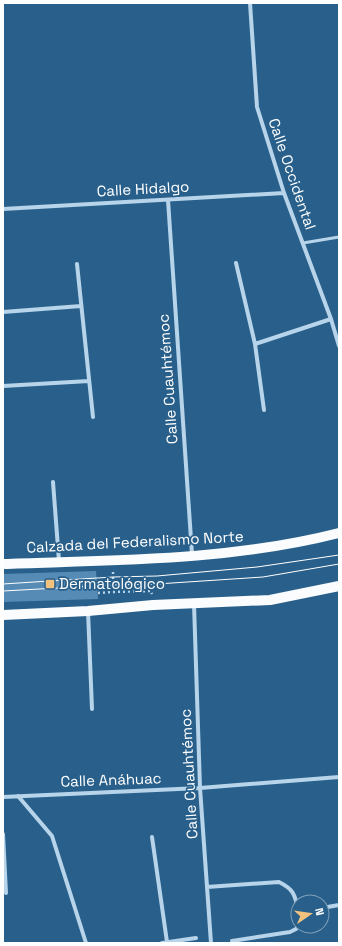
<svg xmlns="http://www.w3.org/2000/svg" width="342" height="946" viewBox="0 0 342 946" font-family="'Space Grotesk',sans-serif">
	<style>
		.building { fill: #558bb4 }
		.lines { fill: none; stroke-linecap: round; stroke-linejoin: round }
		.path { stroke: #b7d4ea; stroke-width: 2.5; stroke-dasharray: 2 3; stroke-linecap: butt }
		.service { stroke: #b7d4ea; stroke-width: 3 }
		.minor { stroke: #b7d4ea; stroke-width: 4 }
		.primary { stroke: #fafcfe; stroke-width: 10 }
		.tram { stroke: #fff; stroke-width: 1 }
		.poi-dot { fill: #f1c27e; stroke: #29608b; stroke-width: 1.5 }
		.labels { text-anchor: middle; stroke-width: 3.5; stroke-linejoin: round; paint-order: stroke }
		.street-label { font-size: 15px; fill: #fff; stroke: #29608b }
		.poi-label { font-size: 15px; fill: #fff; stroke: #29608b; text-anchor: start }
	</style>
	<rect width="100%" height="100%" fill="#29608b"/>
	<path class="building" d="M96 571 98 599 3 602V574Z"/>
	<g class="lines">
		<path class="path" d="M113 572V592L151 591 152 594
			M98 593 113 592"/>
		<path class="service" d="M303 243 339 237"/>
		<path class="minor" d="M250 3 257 107 284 193 331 319 339 346
			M168 200 192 554
			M3 209 284 193
			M236 263 255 344 264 410
			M77 264 93 417
			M3 312 81 306
			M255 344 331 319
			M3 386 89 381
			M53 482 59 561
			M194 604 200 788 211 943
			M88 611 92 709
			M18 796 52 836 86 943
			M3 797 200 788 339 777
			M3 834 6 893
			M152 837 167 942
			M207 887 279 882C293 889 295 894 298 910
			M322 908 339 905
			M232 941 290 932 296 929 298 926
			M162 943 196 938"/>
		<path class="primary" d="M3 564C115 560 229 561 339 533
			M3 615 88 611 153 605 270 600 339 586"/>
		<path class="tram" d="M3 584 113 577 157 576 257 567 339 555
			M3 591 113 585 157 584 263 577 339 564"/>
	</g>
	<rect class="poi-dot" x="45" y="579" width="10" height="10" rx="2"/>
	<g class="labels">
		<g class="street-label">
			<text transform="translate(292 174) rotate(71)" y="5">Calle Occidental</text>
			<text transform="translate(143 189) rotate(-3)" y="5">Calle Hidalgo</text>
			<text transform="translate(168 379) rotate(-94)" y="5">Calle Cuauhtémoc</text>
			<text transform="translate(135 542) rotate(-3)" y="5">Calzada del Federalismo Norte</text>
			<text transform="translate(189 774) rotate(-93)" y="5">Calle Cuauhtémoc</text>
			<text transform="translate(111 780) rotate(-2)" y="5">Calle Anáhuac</text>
		</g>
		<g class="poi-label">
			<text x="59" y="589">Dermatológico</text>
		</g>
	</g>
	<rect width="342" height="946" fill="none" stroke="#ffffff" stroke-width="8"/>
	<g transform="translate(310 914) rotate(77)"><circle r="19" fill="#29608b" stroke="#7fa0b9"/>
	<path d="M0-3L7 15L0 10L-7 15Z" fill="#f1c27e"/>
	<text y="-6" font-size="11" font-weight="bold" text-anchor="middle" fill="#ffffff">N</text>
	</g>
</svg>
